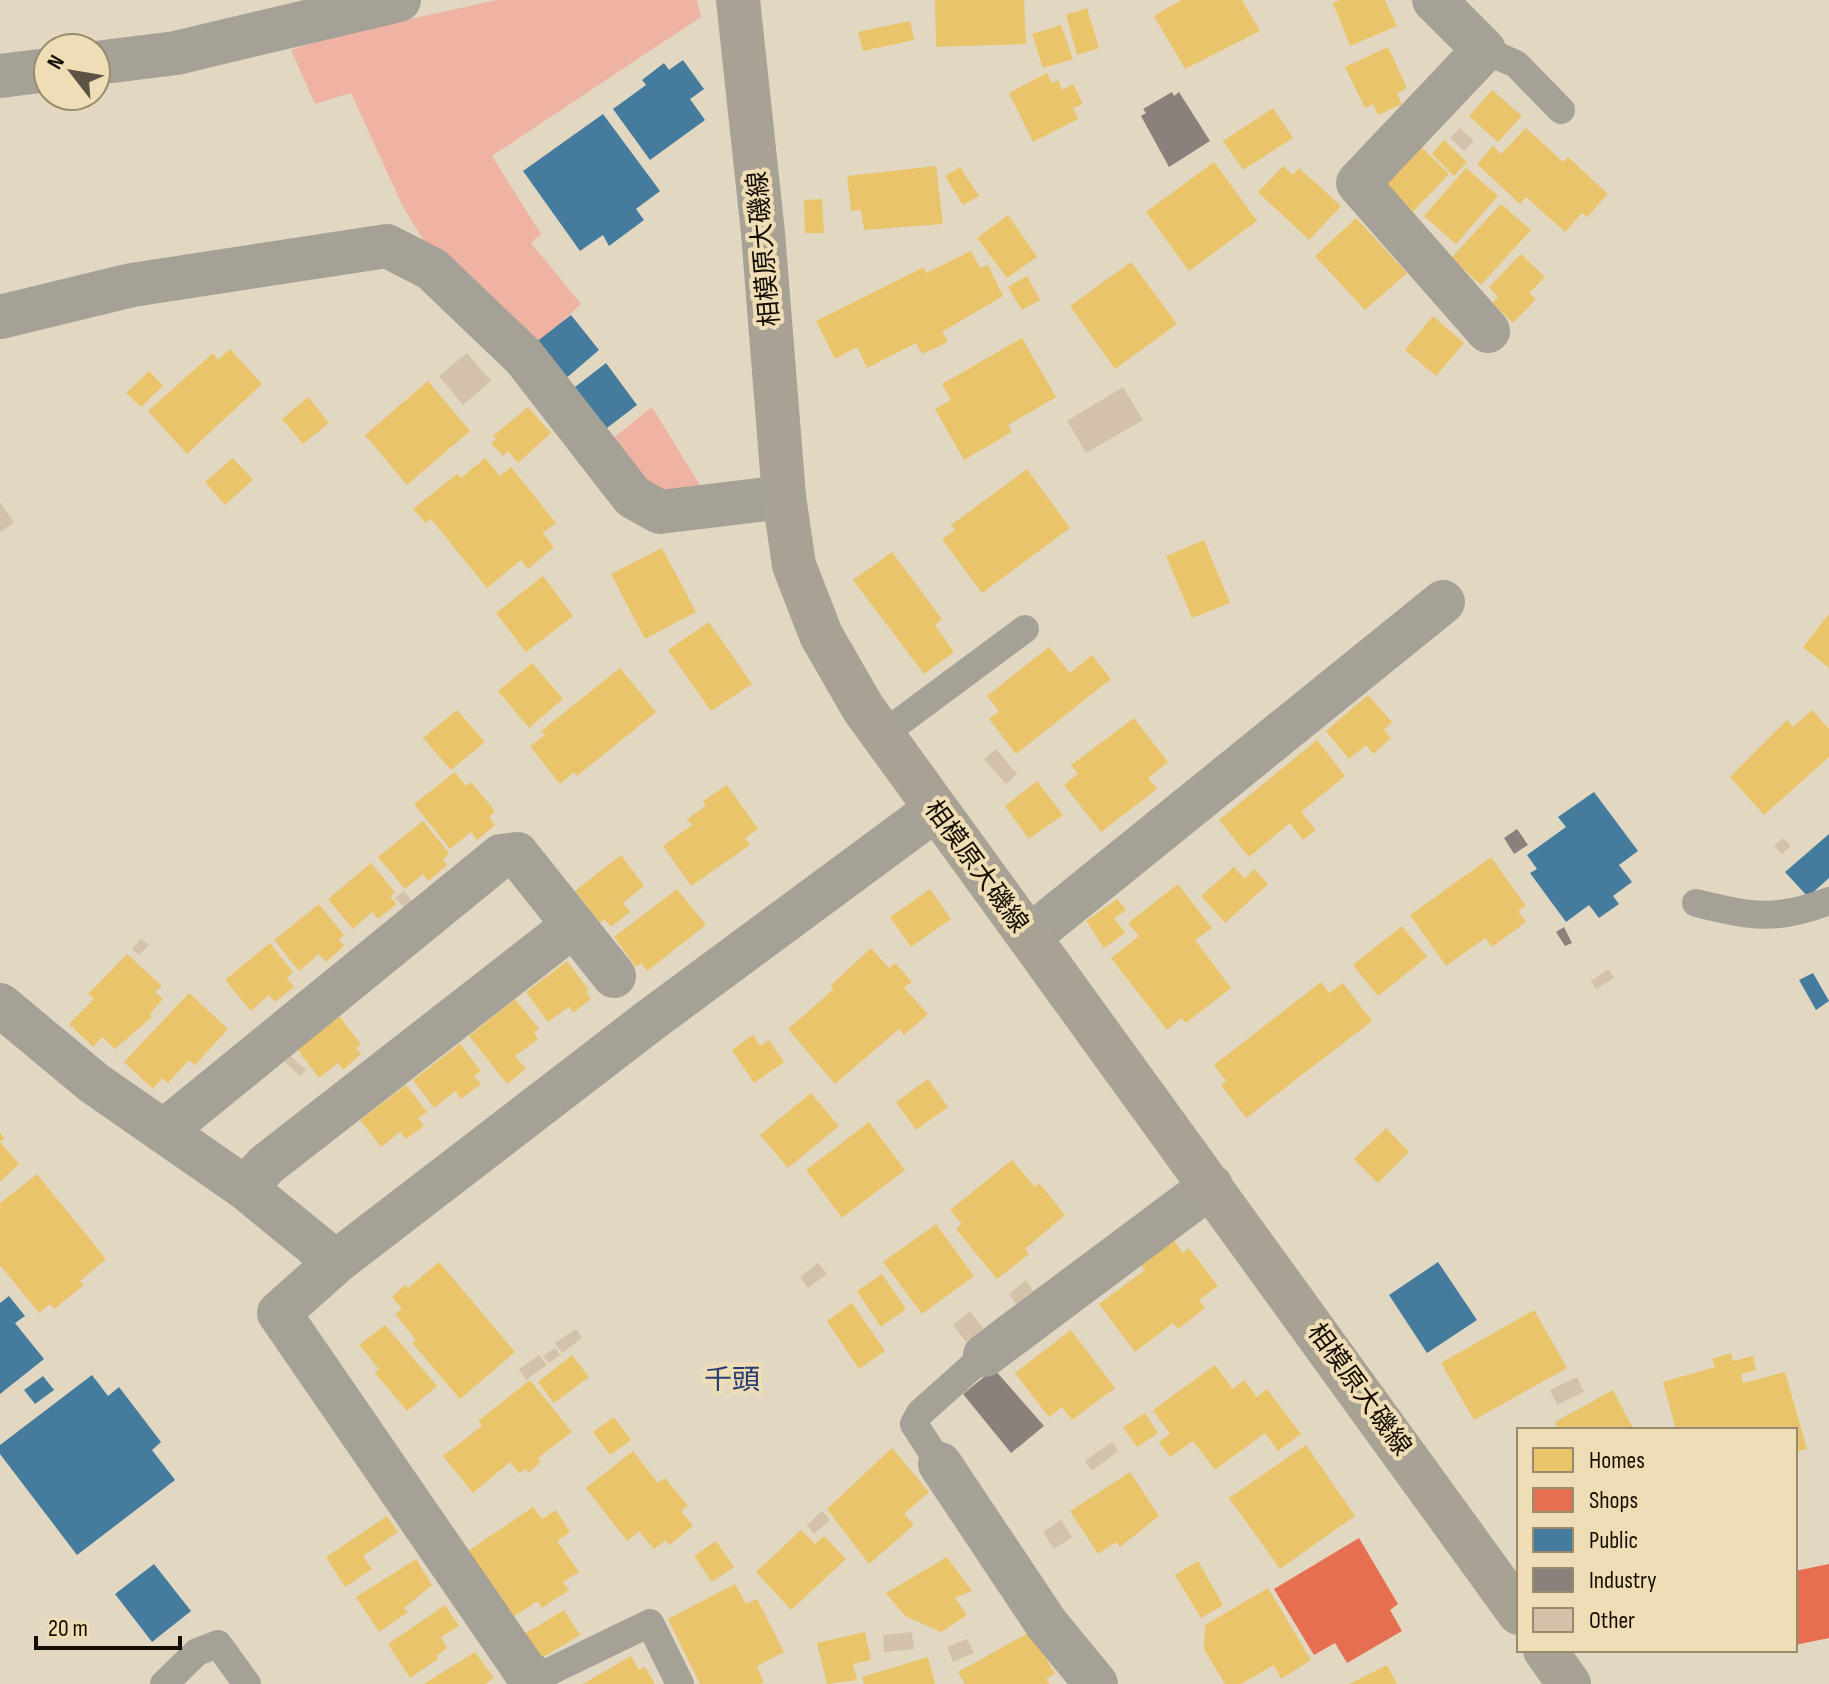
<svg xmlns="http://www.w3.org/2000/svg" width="1829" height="1684" viewBox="0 0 1829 1684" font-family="'Sofia Sans Condensed','Noto Sans JP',sans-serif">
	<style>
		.green { fill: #efb3a3 }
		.homes { fill: #e9c46a }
		.shops { fill: #e76f51 }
		.public { fill: #457b9d }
		.industry { fill: #8a817c }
		.building { fill: #d4c1a9 }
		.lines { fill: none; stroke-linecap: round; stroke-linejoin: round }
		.lane { stroke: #a6a197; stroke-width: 28 }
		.street { stroke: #a6a197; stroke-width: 44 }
		.primary { stroke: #a8a294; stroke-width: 44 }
		.labels { text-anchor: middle; stroke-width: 8; stroke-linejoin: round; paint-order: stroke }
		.street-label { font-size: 26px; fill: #130d02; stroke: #efddb5 }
		.neighbourhood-label { font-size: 28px; fill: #283d76; stroke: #efddb5 }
	</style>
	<rect width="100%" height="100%" fill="#e2d8c2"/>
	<path class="green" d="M497 0H697L701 17 492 156 541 234 531 243 581 304 539 343 435 259 403 207 351 93 315 104 291 50 332 36Z
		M652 407 703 490 664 498 606 444Z"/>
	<path class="homes" d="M935 0H1024L1026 44 936 47Z
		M1181 0H1242L1260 31 1185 69 1154 16Z
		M1340 0H1385L1397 26 1350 46 1333 3Z
		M1087 8 1099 48 1077 55 1066 15Z
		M910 21 914 40 863 51 858 32Z
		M1061 25 1073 59 1043 68 1032 34Z
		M1388 47 1407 88 1397 93 1402 104 1378 115 1373 104 1365 108 1345 67Z
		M1047 73 1052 83 1058 80 1062 90 1073 84 1083 104 1073 108 1078 119 1033 142 1009 93Z
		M1492 90 1522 116 1498 142 1469 116Z
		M1273 108 1293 138 1243 170 1223 141Z
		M1526 128 1563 162 1568 157 1608 194 1587 217 1582 213 1565 232 1526 197 1520 204 1477 164 1493 146 1501 154Z
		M1444 140 1467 162 1454 176 1432 154Z
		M1420 146 1449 174 1409 216 1381 189Z
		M1214 162 1257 221 1189 271 1146 212Z
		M936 166 943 224 864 230 861 210 851 211 847 176Z
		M1283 166 1293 175 1299 168 1341 206 1309 240 1258 192Z
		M960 167 979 196 963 205 945 176Z
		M1466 168 1498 196 1456 244 1424 216Z
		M822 199 824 233H805L804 200Z
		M1501 204 1531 230 1481 285 1451 258Z
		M1008 215 1037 257 1007 278 977 238Z
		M1356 218 1407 273 1365 310 1315 256Z
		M971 251 980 268 988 265 1003 296 942 332 948 342 922 354 916 343 867 368 857 347 835 359 816 321 924 267 926 273Z
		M1521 254 1545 277 1529 293 1536 299 1513 323 1492 303 1498 297 1489 287Z
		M1131 262 1177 324 1115 369 1070 306Z
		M1027 276 1040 300 1022 310 1008 287Z
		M1433 316 1464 343 1436 376 1405 350Z
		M1022 338 1056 397 1008 425 1012 432 964 460 935 409 951 400 942 384Z
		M230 349 262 384 187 454 148 411 213 353 218 360Z
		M149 371 163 386 141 407 126 393Z
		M428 381 470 431 407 485 365 435Z
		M308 397 329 423 303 444 282 419Z
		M528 407 551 433 518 463 508 451 503 456 491 443 496 439 493 436Z
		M233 458 253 480 225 505 205 482Z
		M485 458 500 476 511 467 556 523 543 533 554 547 528 569 521 560 487 588 431 519 426 523 413 509 457 474 461 478Z
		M1027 469 1070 528 982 593 942 539 955 530 951 525Z
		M1204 540 1230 603 1192 618 1166 556Z
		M662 548 696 612 645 639 611 574Z
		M892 552 942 619 935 625 954 652 924 674 853 580Z
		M543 576 573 616 526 652 496 613Z
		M1829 614V668L1803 647Z
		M709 622 752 684 711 711 668 650Z
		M1049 647 1070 673 1092 655 1111 679 1016 754 989 719 999 711 987 696Z
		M532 663 563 699 529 728 498 691Z
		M620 668 656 712 577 776 574 772 560 784 530 746 545 735 541 731Z
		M1368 695 1392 722 1384 730 1391 738 1373 754 1366 745 1349 759 1326 731Z
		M457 710 485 742 451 770 423 738Z
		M1812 710 1829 729V757L1764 815 1730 777 1787 720 1793 727Z
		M1134 718 1168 762 1148 778 1157 789 1101 832 1064 785 1078 774 1071 765Z
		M1317 740 1345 776 1301 812 1316 830 1303 840 1290 823 1249 857 1219 820Z
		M455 772 466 786 471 782 495 811 489 817 495 825 477 840 471 832 450 849 414 804Z
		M1037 781 1063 815 1029 839 1005 806Z
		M727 785 758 829 745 838 750 845 691 886 663 846 692 825 687 819 706 806 703 801Z
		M423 821 449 853 443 860 447 865 428 881 423 874 405 889 378 857Z
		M621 855 644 886 623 903 630 912 611 927 604 919 600 923 575 891Z
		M1491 857 1526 906 1518 911 1526 922 1492 947 1485 938 1446 966 1410 915Z
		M371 863 395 892 390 896 396 904 378 919 372 912 353 929 328 899Z
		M1234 867 1245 879 1254 869 1268 884 1225 923 1201 896Z
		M1178 884 1212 928 1195 940 1231 988 1186 1023 1181 1018 1167 1030 1111 958 1139 936 1128 923Z
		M677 889 706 925 647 971 641 963 636 967 614 937Z
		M930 889 951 919 911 947 890 917Z
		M1117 899 1126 910 1114 918 1125 933 1104 948 1086 921Z
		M319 904 344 935 339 939 344 946 326 962 319 954 299 971 274 940Z
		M1402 926 1427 957 1378 996 1353 965Z
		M270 943 293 972 287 978 294 987 275 1002 269 995 251 1011 225 980Z
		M871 948 889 968 895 963 912 982 904 988 928 1014 904 1035 899 1029 835 1084 788 1029 834 989 830 986Z
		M127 954 162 986 155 992 163 999 150 1014 152 1017 115 1049 102 1037 93 1047 69 1024 94 999 88 994Z
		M567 961 589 990 586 992 591 999 573 1013 569 1007 548 1022 526 992Z
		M1321 982 1329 993 1343 983 1372 1021 1246 1118 1221 1085 1226 1081 1214 1065Z
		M189 993 228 1029 195 1065 189 1060 168 1083 162 1078 153 1089 124 1062Z
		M515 999 539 1029 534 1033 538 1039 515 1056 526 1069 507 1084 469 1036Z
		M339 1016 361 1044 356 1048 361 1054 343 1070 338 1063 319 1078 297 1049Z
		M753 1035 760 1046 769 1040 784 1062 754 1083 732 1050Z
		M460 1044 481 1071 474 1076 481 1084 461 1099 455 1091 434 1108 413 1080Z
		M928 1079 948 1107 916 1130 896 1102Z
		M406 1085 427 1112 418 1118 424 1126 406 1139 400 1132 381 1147 360 1120Z
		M811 1093 839 1126 788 1168 760 1135Z
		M869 1122 905 1170 842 1218 806 1170Z
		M1386 1128 1409 1152 1378 1183 1354 1159Z
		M0 1133 5 1138 0 1142 19 1164 0 1182Z
		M1012 1160 1035 1187 1039 1183 1065 1215 1025 1249 1029 1254 997 1279 956 1229 962 1224 950 1210Z
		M37 1174 106 1259 80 1281 84 1285 54 1309 50 1304 39 1313 0 1265V1203Z
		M936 1224 974 1276 922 1314 883 1262Z
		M1173 1239 1183 1253 1189 1248 1218 1286 1199 1300 1205 1308 1178 1329 1173 1323 1135 1352 1099 1304 1145 1270 1140 1264Z
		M439 1262 515 1352 460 1399 412 1343 416 1340 395 1314 402 1309 392 1297 405 1285 408 1288Z
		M882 1274 906 1309 881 1327 857 1291Z
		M852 1303 885 1351 859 1369 827 1321Z
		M1534 1310 1567 1368 1474 1420 1441 1363Z
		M385 1325 437 1386 407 1411 375 1373 379 1369 359 1345Z
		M1071 1330 1115 1388 1072 1420 1062 1407 1049 1417 1015 1373Z
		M1731 1353 1733 1361 1753 1356 1756 1370 1741 1374 1743 1383 1785 1372 1807 1449 1795 1452V1430H1676L1663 1382 1715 1367 1712 1359Z
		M572 1355 589 1377 554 1403 538 1382Z
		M1215 1365 1233 1389 1244 1380 1257 1397 1267 1389 1301 1434 1278 1451 1265 1433 1215 1470 1193 1441 1170 1457 1159 1442 1170 1434 1153 1410Z
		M530 1380 572 1432 538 1458 541 1462 528 1473 525 1469 519 1473 510 1462 473 1493 443 1456 482 1426 478 1421Z
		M1613 1390 1634 1430H1559L1555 1422Z
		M1145 1413 1158 1433 1137 1447 1123 1427Z
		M614 1417 631 1440 610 1455 593 1432Z
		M1306 1445 1355 1516 1280 1569 1229 1498Z
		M892 1448 929 1492 904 1514 914 1525 869 1564 827 1509Z
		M633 1451 658 1483 665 1478 688 1506 681 1511 693 1526 669 1545 666 1540 654 1549 639 1531 627 1541 586 1488Z
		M1130 1472 1159 1516 1120 1547 1116 1542 1098 1554 1070 1511Z
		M533 1507 542 1519 556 1510 570 1532 557 1541 579 1572 563 1582 569 1590 542 1608 538 1601 511 1618 468 1551Z
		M387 1516 398 1532 363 1556 372 1569 345 1587 326 1557Z
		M801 1530 815 1544 824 1536 846 1559 791 1610 756 1572Z
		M716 1541 734 1567 712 1582 694 1556Z
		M947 1557 972 1591 955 1598 967 1615 941 1632 905 1616 886 1593Z
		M416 1559 432 1585 404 1608 408 1612 379 1632 356 1597Z
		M1198 1561 1223 1605 1201 1618 1175 1575Z
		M735 1584 746 1604 757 1599 784 1652 757 1666 764 1682 760 1684H700L668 1619Z
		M1268 1588 1311 1660 1281 1679 1274 1665 1241 1684H1225L1204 1649 1205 1625Z
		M445 1605 459 1626 441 1637 447 1648 436 1656 438 1659 410 1678 388 1644Z
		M564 1610 580 1635 537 1661 521 1636Z
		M865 1632 871 1660 853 1664 857 1680 827 1684 817 1643Z
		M1030 1632 1055 1674 1046 1679 1050 1684H965L958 1672Z
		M475 1652 494 1678 485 1684H424Z
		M631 1656 639 1670 645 1667 655 1684H583Z
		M928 1657 935 1684H864L862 1677Z
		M1387 1665 1397 1684H1349Z"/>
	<path class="shops" d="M1359 1538 1398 1604 1390 1610 1402 1631 1347 1663 1335 1643 1314 1655 1274 1589Z
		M1829 1564V1638L1795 1645V1571Z"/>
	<path class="public" d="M683 60 704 89 690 99 705 120 650 160 613 109 646 85 642 80 664 63 669 70Z
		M603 114 660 191 636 209 644 220 609 246 603 235 580 251 523 171Z
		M571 315 599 350 564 380 535 343Z
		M606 363 637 405 603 431 575 387Z
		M1594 792 1638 851 1619 865 1632 882 1613 896 1619 904 1599 918 1589 905 1566 922 1530 873 1537 869 1527 855 1566 827 1558 817Z
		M1829 834V878L1808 897 1785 872Z
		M1813 973 1829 1001 1816 1010 1799 980Z
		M1438 1262 1477 1320 1427 1353 1389 1295Z
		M9 1296 25 1316 15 1323 44 1359 0 1394V1303Z
		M92 1375 108 1396 119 1387 161 1442 152 1450 175 1480 77 1555 0 1454V1445Z
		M43 1376 54 1390 35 1404 24 1390Z
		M154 1564 191 1611 152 1642 115 1594Z"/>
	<path class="industry" d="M1172 92 1174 96 1179 92 1210 141 1169 167 1141 116 1146 113 1143 109Z
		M1517 829 1528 845 1514 854 1504 838Z
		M1564 927 1572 943 1565 946 1556 932Z
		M994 1369 1044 1426 1011 1453 963 1394Z"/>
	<path class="building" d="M1460 128 1474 141 1464 151 1450 138Z
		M467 353 491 381 463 405 439 376Z
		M1123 387 1143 420 1086 453 1067 421Z
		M0 502 14 523 0 532Z
		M996 749 1017 774 1006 784 984 759Z
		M1783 838 1791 846 1782 854 1774 846Z
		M404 891 412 901 404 907 395 898Z
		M141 939 149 945 139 955 132 949Z
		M1609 969 1614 978 1596 989 1591 981Z
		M288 1054 306 1070 300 1076 283 1060Z
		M818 1263 827 1274 808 1288 800 1277Z
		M1026 1280 1033 1291 1016 1304 1009 1294Z
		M970 1311 983 1328 966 1342 953 1325Z
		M576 1329 582 1338 562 1353 555 1343Z
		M555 1348 560 1355 549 1363 543 1356Z
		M539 1355 547 1365 526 1380 519 1369Z
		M1577 1377 1584 1392 1557 1405 1550 1390Z
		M1112 1442 1118 1451 1092 1471 1085 1461Z
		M822 1511 830 1520 814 1534 807 1525Z
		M1061 1520 1072 1537 1054 1549 1043 1532Z
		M912 1632 914 1649 884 1652 883 1635Z
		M967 1639 974 1653 953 1662 947 1647Z"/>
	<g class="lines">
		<path class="lane" d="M1484 50 1516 64 1561 110
			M882 735 1025 629
			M1696 903C1751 916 1774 922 1829 901
			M940 1464 914 1424 920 1413 985 1355
			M536 1678 650 1623 680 1684
			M164 1684 197 1652 218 1644 247 1684"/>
		<path class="street" d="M1434 0 1484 50 1358 183 1488 331
			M96 63 176 53 399 0
			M0 76 48 70
			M0 317 132 285 387 246 432 269 524 357 633 497 660 512 784 497
			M1029 937 1443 602
			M0 1005 94 1083 245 1188 336 1262 648 1022 936 809
			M164 1131 501 856 517 854 614 976
			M245 1188 266 1165 574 925
			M336 1262 279 1313 525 1671 536 1678
			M985 1355 1211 1186
			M940 1464 1046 1623 1096 1684"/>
		<path class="primary" d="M738 0 763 233 784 497 794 565 821 635 863 708 1519 1613
			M1545 1650 1569 1684"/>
	</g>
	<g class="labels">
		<g class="street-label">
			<text transform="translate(763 249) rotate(-95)" y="9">相模原大磯線</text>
			<text transform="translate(977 866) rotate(54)" y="9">相模原大磯線</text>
			<text transform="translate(1360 1389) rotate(54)" y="9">相模原大磯線</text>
		</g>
		<g class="neighbourhood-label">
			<text x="732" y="1389">千頭</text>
		</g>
	</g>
	<rect x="1517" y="1428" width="280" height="224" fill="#efddb5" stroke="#978a6d" stroke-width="2"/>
	<rect x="1533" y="1448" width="40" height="24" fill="#e9c46a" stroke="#978a6d" stroke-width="2"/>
	<text x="1589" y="1468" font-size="24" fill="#130d02">Homes</text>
	<rect x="1533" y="1488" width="40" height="24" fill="#e76f51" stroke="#978a6d" stroke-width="2"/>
	<text x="1589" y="1508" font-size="24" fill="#130d02">Shops</text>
	<rect x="1533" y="1528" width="40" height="24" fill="#457b9d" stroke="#978a6d" stroke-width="2"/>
	<text x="1589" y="1548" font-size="24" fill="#130d02">Public</text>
	<rect x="1533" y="1568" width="40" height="24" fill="#8a817c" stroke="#978a6d" stroke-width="2"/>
	<text x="1589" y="1588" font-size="24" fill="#130d02">Industry</text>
	<rect x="1533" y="1608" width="40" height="24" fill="#d4c1a9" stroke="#978a6d" stroke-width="2"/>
	<text x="1589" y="1628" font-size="24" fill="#130d02">Other</text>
	<g transform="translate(72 72) rotate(301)"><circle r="38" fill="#efddb5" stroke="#978a6d" stroke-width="2"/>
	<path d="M0-6L14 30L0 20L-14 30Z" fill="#5b5445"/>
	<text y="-12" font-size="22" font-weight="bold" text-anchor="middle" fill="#130d02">N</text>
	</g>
	<path d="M36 1636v12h144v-12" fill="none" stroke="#130d02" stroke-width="4"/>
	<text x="48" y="1636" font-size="24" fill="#130d02" stroke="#efddb5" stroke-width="6" paint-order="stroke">20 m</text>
</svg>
